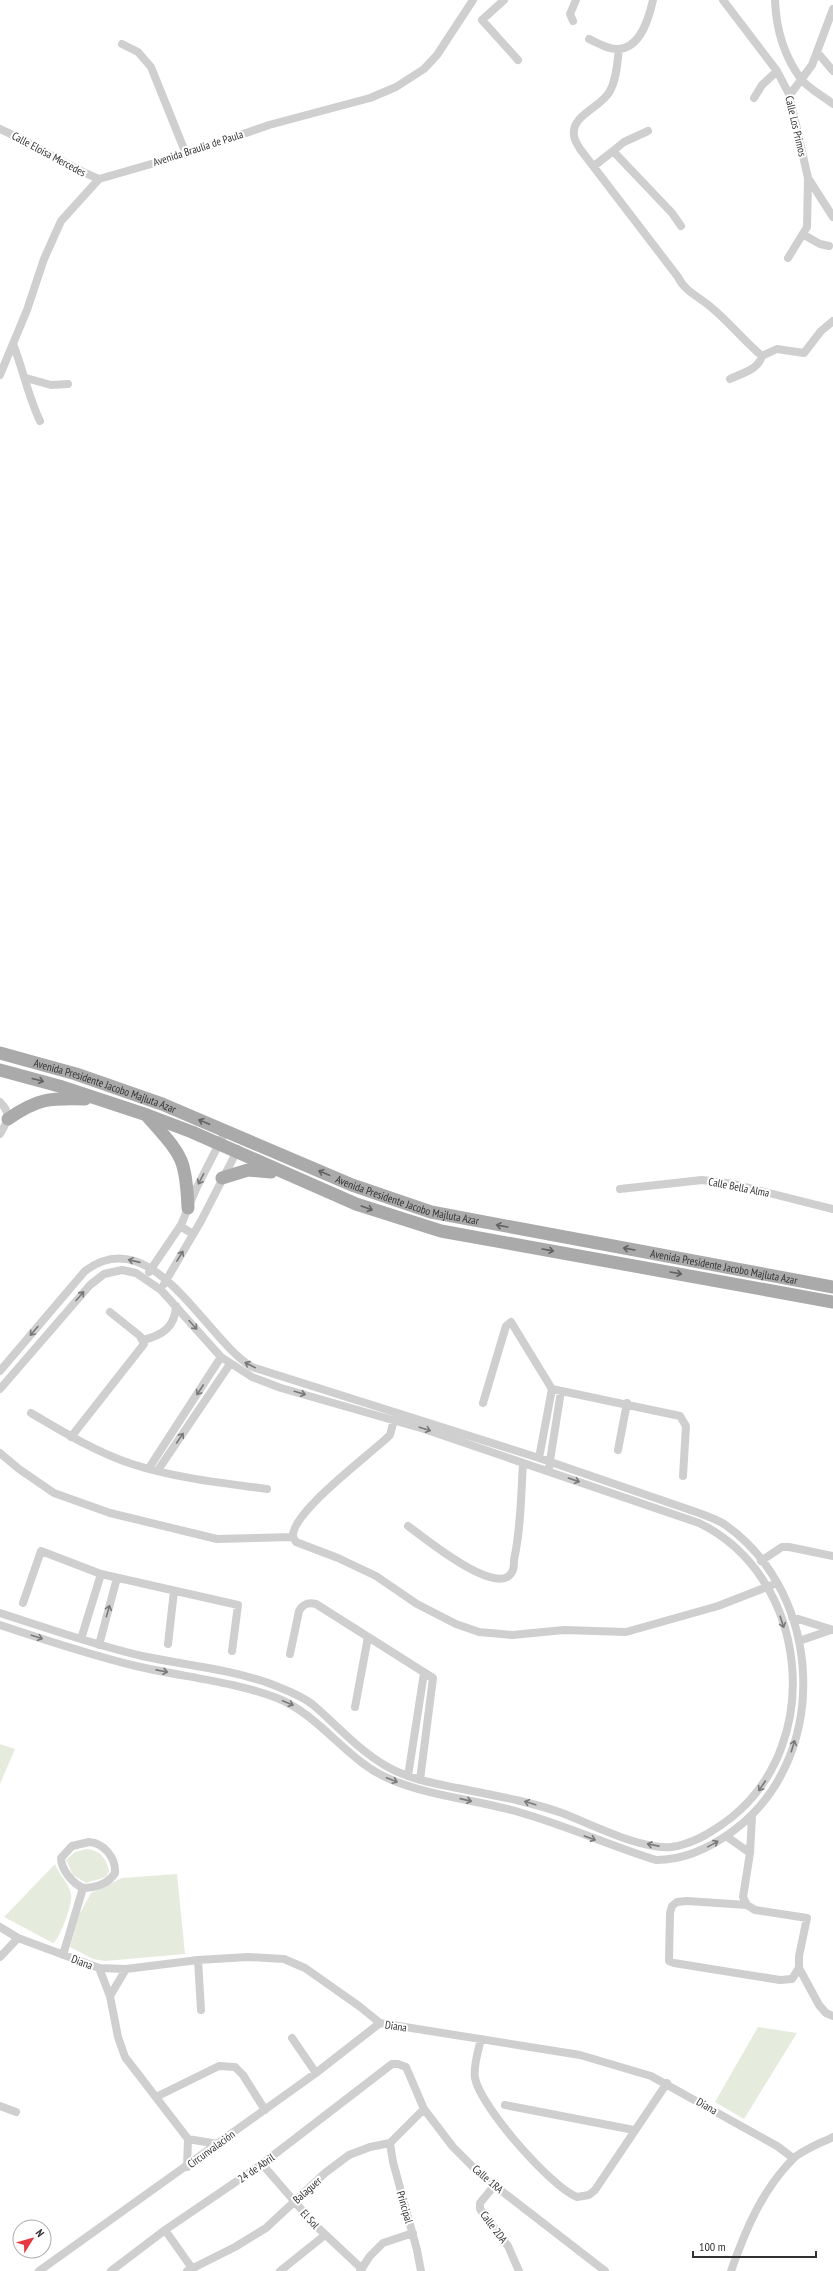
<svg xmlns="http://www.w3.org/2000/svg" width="833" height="2271" viewBox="0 0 833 2271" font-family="'PT Sans Narrow',sans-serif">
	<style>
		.green { fill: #e5ecde }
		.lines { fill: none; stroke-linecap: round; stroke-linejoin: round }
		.minor { stroke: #cfcfcf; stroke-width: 8 }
		.primary { stroke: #aaa; stroke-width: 13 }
		.oneway { stroke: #626262 }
		.oneway2 { stroke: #797979 }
		.labels { text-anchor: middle; stroke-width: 4; stroke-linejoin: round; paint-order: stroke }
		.street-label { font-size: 11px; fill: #323232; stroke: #fff }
	</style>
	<rect width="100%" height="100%" fill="#fff"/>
	<path class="green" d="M0 1744 15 1749 0 1784Z
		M87 1849C100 1850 107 1859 109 1871L106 1877 86 1883 73 1875 66 1860 75 1852Z
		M55 1864C59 1875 69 1883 71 1894 73 1903 60 1939 53 1943L4 1917Z
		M177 1874 185 1954 105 1961 93 1959 70 1947 79 1915 91 1893 122 1878Z
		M758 2027 797 2033 744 2119 715 2102Z"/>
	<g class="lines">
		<path class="minor" d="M504 0 482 20 518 60
			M723 0 777 71 789 94 808 178 833 217
			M775 0C776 28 784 56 801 79 809 89 823 96 833 104
			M573 21 570 14 576 0
			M589 39C598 43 608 50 619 49 641 47 649 18 653 0
			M122 44 138 52 151 67 186 154
			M619 49C617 63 617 78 610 91 602 107 571 115 574 135 574 140 578 145 580 149L678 277C685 292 700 297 712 308 730 323 744 341 762 356L777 349 804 353 821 331 833 321
			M817 52 833 71
			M789 96 812 65 833 9
			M754 98 762 85 777 71
			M0 129C34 144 64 165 99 179
			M613 151 624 142 648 131
			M594 166 613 151 672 213 681 226
			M804 235 820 244 829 246
			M788 258 807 227 808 179
			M13 344C23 369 28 396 40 421
			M0 375 27 310 44 259 61 221 99 179 186 154 269 125 370 98 396 87 424 69 437 55 473 0
			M26 378 51 385 68 384
			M730 379C742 373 758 370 762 356
			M0 1102C12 1114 8 1121 0 1134
			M620 1189 702 1180 733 1184 833 1209
			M180 1226 193 1234
			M149 1272 181 1225 196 1189 226 1130
			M164 1284 201 1221 238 1149
			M143 1340C163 1335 175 1327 176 1306
			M0 1371 85 1271C153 1220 204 1338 252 1367L539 1458 699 1513C707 1516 716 1519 724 1524 824 1593 832 1758 733 1831 710 1848 685 1860 656 1860 611 1846 567 1826 522 1813 479 1800 433 1797 392 1780 348 1763 322 1716 277 1698 232 1681 183 1677 136 1666 90 1655 45 1640 0 1625
			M0 1389 90 1285 104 1274 122 1270 136 1273 161 1290 221 1357 252 1377 281 1388 424 1429 699 1523C808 1576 826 1741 732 1817 714 1831 694 1844 671 1847 641 1850 591 1824 562 1813 528 1801 492 1795 457 1788 433 1783 408 1779 386 1766 357 1749 337 1725 312 1704 300 1695 284 1689 271 1684 230 1669 184 1665 142 1656 94 1645 47 1628 0 1613
			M483 1403 506 1326 511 1322 552 1389 680 1416 686 1426 683 1476
			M31 1413C63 1432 96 1452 132 1464 175 1478 222 1483 267 1489
			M394 1420 390 1435C371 1454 290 1513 293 1537L296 1542 338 1558 376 1576 417 1604 456 1624 479 1632 512 1635 564 1630 626 1632 718 1606 772 1585
			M71 1437 144 1344 140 1336 110 1312
			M618 1450 627 1403
			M0 1453 19 1469 54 1493 110 1513 217 1539 293 1537
			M539 1458 552 1389
			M549 1467 561 1391
			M149 1468 221 1357
			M158 1470 230 1364
			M408 1526C422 1536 498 1599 512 1572 514 1569 514 1564 514 1560 521 1528 521 1495 523 1463
			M761 1561 782 1547H789L833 1556
			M23 1603 41 1551 101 1574 238 1605 232 1651
			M792 1617 833 1630
			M81 1639 101 1574
			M799 1641 831 1630
			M168 1644 174 1591
			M99 1645 117 1578
			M290 1654 299 1611C303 1604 308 1602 316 1604L433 1678 420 1780
			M355 1707 368 1637
			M408 1776 424 1673
			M752 1817 750 1853 743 1897 747 1905 755 1910 807 1918 799 1956V1968L819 2005 826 2013 833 2016
			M726 1836 750 1853
			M89 1842C104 1843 116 1858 115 1873 108 1884 95 1888 83 1888 72 1883 61 1869 61 1858L72 1846Z
			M747 1905 687 1901 677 1902 672 1906 670 1913 669 1961 674 1963 780 1980 792 1979 799 1968
			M0 1927 18 1938 99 1968 126 1969 198 1960 248 1957 284 1959 305 1968 359 2006 380 2023 580 2055 651 2076 777 2146 793 2158
			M63 1955 83 1888
			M0 1957 18 1938
			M198 1960 201 2010
			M99 1968 110 1996 118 2037 125 2057 188 2139 187 2167
			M110 1996 126 1969
			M292 2038 316 2073
			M481 2039C478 2051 473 2067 475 2078 480 2106 551 2187 577 2197L589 2195 595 2190 667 2083
			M156 2097 219 2066 235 2067 243 2075 265 2110
			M505 2105 634 2130
			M0 2106 16 2112
			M188 2139 218 2144
			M390 2143 393 2162 417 2250 421 2271
			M262 2164 314 2224 362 2269
			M494 2186 480 2203V2209L508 2246 519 2271
			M165 2230 194 2271
			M39 2271 316 2073 380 2023
			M111 2271 165 2230 262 2164 392 2064H398L406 2067 424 2109 453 2147 481 2175 605 2271
			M187 2271 235 2247 266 2228 325 2173 349 2155 370 2147 390 2143 424 2109
			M280 2271 325 2235
			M360 2271 370 2256 383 2243 413 2233
			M731 2271C745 2231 762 2190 793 2159 802 2150 821 2143 833 2137"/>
		<g class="primary">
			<path id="s1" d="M0 1053 76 1074 162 1104 352 1185 431 1212 833 1287"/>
			<path d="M0 1070 59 1086 147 1115 192 1132 356 1204 441 1231 833 1302"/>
			<path d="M148 1117C181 1155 186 1156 188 1208"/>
			<path d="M8 1119C38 1098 50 1098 85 1099"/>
			<path d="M222 1178 248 1170 271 1172"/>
		</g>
	</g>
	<defs><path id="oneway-shaft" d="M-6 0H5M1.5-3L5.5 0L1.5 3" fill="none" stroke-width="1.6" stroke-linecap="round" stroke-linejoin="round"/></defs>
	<g class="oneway">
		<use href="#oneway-shaft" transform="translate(38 1080) rotate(15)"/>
		<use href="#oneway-shaft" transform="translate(204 1122) rotate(-157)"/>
		<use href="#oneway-shaft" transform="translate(324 1173) rotate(-157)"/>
		<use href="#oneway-shaft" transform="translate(367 1208) rotate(20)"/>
		<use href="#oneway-shaft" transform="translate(502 1226) rotate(-170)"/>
		<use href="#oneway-shaft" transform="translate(629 1249) rotate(-170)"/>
		<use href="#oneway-shaft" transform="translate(548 1250) rotate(10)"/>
		<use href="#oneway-shaft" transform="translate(676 1273) rotate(10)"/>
	</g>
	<g class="oneway2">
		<use href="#oneway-shaft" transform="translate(201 1179) rotate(117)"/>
		<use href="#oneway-shaft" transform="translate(180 1256) rotate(-59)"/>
		<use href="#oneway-shaft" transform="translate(134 1261) rotate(-167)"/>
		<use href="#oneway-shaft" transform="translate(80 1296) rotate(-49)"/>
		<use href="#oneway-shaft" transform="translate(193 1325) rotate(48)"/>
		<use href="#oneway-shaft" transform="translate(34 1331) rotate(130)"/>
		<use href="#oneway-shaft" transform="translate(250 1365) rotate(-153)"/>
		<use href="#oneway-shaft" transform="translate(200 1390) rotate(123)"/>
		<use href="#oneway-shaft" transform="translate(300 1393) rotate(16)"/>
		<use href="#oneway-shaft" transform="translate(425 1429) rotate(18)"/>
		<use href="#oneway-shaft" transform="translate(180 1438) rotate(-56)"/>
		<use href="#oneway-shaft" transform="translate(574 1480) rotate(19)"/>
		<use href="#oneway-shaft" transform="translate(108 1611) rotate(-74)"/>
		<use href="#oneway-shaft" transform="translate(782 1622) rotate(72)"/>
		<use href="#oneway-shaft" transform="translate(37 1637) rotate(18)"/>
		<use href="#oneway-shaft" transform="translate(162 1671) rotate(11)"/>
		<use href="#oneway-shaft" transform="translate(288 1703) rotate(23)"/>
		<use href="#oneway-shaft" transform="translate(793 1746) rotate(-73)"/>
		<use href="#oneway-shaft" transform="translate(392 1780) rotate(22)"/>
		<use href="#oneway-shaft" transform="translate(762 1786) rotate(124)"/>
		<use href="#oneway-shaft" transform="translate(466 1800) rotate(13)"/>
		<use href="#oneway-shaft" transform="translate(530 1803) rotate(-163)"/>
		<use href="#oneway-shaft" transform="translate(590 1838) rotate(20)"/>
		<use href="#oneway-shaft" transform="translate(713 1844) rotate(-29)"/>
		<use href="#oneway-shaft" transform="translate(653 1845) rotate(-169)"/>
	</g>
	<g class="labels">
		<g class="street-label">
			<text transform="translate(796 126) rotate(77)" y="4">Calle Los Primos</text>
			<text transform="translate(198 148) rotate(-18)" y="4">Avenida Braulia de Paula</text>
			<text transform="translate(49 154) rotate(28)" y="4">Calle Eloísa Mercedes</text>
			<text dy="4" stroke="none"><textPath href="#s1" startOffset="110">Avenida Presidente Jacobo Majluta Azar</textPath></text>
			<text transform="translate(739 1187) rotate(11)" y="4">Calle Bella Alma</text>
			<text dy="4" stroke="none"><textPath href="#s1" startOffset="434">Avenida Presidente Jacobo Majluta Azar</textPath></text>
			<text dy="4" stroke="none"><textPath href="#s1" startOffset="758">Avenida Presidente Jacobo Majluta Azar</textPath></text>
			<text transform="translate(82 1962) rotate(21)" y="4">Diana</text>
			<text transform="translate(396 2026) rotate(9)" y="4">Diana</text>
			<text transform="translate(707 2106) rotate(30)" y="4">Diana</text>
			<text transform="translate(211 2149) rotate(-36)" y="4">Circunvalación</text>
			<text transform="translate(256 2168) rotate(-35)" y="4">24 de Abril</text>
			<text transform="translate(488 2179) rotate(41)" y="4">Calle 1RA</text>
			<text transform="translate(307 2190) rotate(-42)" y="4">Balaguer</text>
			<text transform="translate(405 2207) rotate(74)" y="4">Principal</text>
			<text transform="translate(310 2219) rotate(48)" y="4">El Sol</text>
			<text transform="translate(494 2227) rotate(53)" y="4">Calle 2DA</text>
		</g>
	</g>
	<g transform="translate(32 2239) rotate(53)"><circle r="19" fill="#ffffff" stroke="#adadad"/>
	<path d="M0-3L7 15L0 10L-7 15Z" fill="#e63840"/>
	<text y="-6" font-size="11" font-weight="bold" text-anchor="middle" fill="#323232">N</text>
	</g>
	<path d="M693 2251v6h123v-6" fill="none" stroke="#323232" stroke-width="2"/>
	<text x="699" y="2251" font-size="12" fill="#323232" stroke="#ffffff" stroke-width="3" paint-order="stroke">100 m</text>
</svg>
